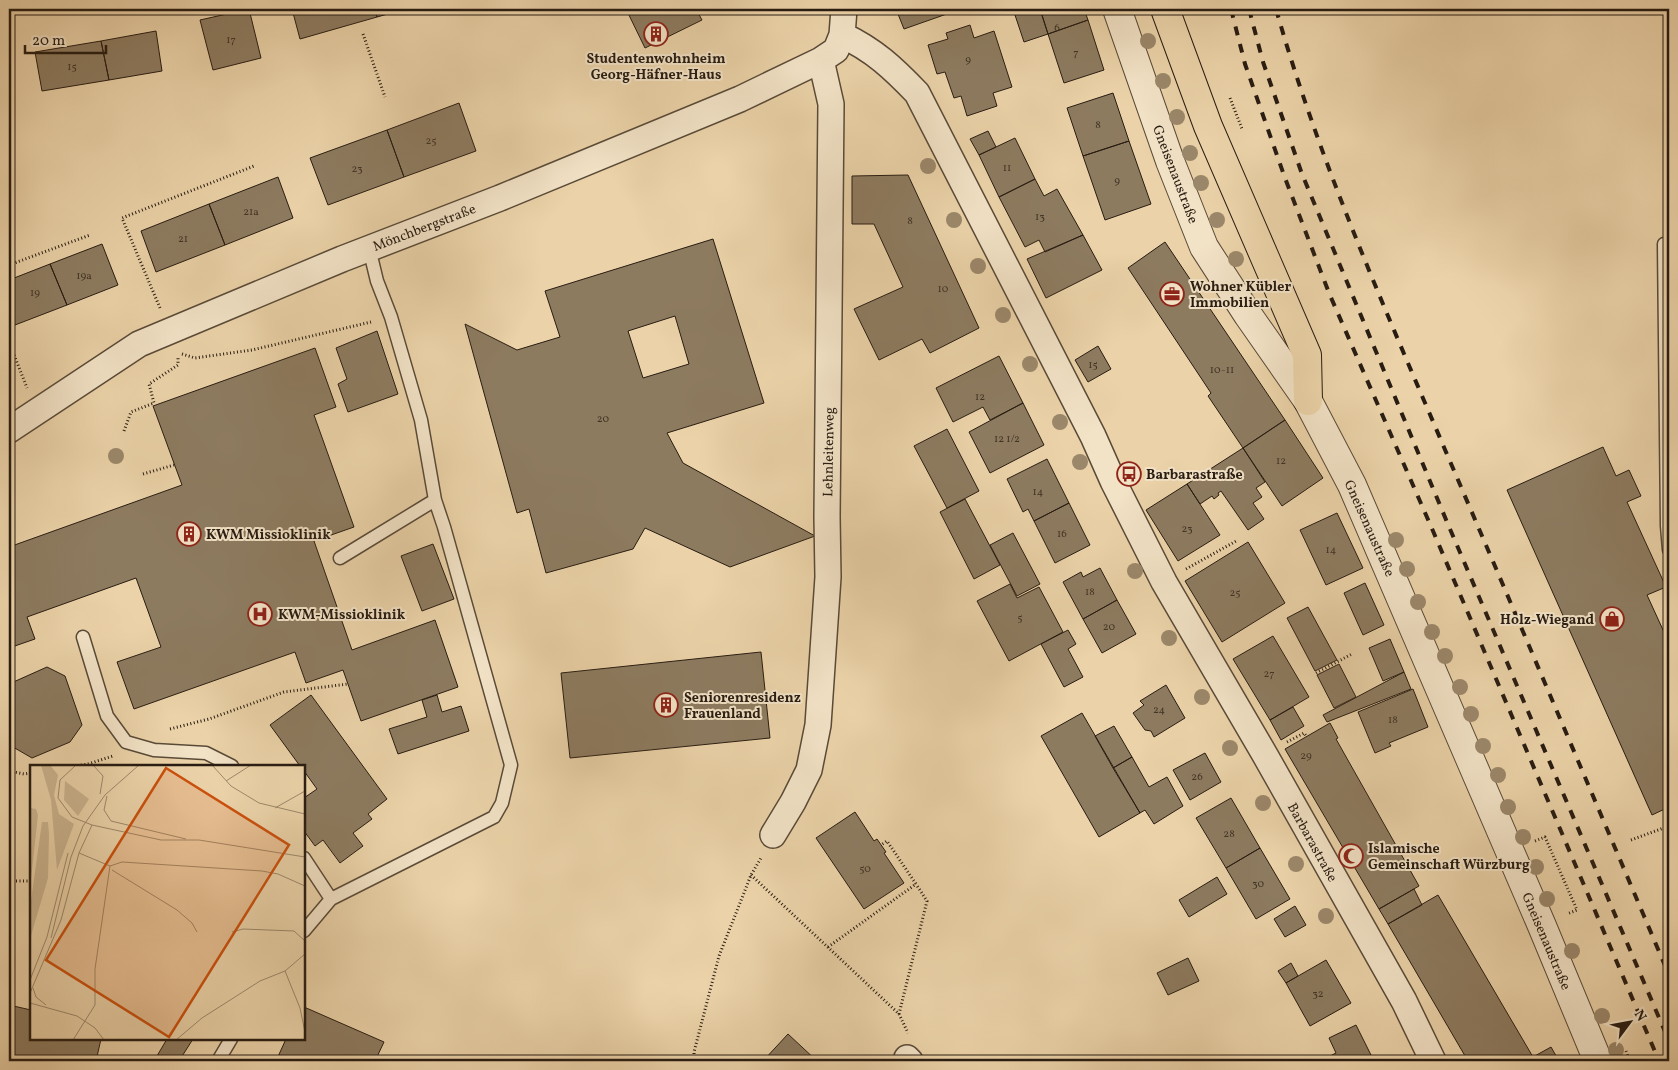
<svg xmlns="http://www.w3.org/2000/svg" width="1678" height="1070" viewBox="0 0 1678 1070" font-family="Vollkorn,serif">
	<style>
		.building { fill: #8d7b60; stroke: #281c12; fill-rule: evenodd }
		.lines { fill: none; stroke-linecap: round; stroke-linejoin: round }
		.service-casing { stroke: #594a38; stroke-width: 15 }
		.minor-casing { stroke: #594a38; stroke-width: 28 }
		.tertiary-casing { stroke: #594a38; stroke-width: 30 }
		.trunk-casing { stroke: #281c12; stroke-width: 30 }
		.path { stroke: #281c12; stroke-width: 3; stroke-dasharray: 1 2.5; stroke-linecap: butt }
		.service { stroke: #f2e2c6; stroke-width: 12 }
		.minor { stroke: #f2e2c6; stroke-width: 25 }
		.tertiary { stroke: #f2e2c6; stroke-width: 28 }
		.trunk { stroke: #ebd2a8; stroke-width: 28 }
		.rail { stroke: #281c12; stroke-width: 4; stroke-dasharray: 9 9; stroke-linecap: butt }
		.tree { fill: #9b876a }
		.labels { text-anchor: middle; stroke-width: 4; stroke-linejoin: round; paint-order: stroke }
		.number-label { font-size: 11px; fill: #413426 }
		.poi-label { font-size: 14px; font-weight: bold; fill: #281c12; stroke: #f2e2c6; text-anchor: start }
		.street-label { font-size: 14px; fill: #281c12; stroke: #f2e2c6 }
		.inset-road { fill: none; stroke: #9d896c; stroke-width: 1 }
		.view { fill: #cb500d; fill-opacity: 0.15; stroke: #cb500d; stroke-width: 2.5 }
		.inset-edge { fill: none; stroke: #281c12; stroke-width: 2.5 }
	</style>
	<rect width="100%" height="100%" fill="#ebd2a8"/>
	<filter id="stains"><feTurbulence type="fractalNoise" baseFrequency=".004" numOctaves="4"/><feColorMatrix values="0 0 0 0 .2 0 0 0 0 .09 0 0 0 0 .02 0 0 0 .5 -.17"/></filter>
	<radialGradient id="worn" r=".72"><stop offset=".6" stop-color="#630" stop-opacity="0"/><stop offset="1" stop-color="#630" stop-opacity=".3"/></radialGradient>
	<path class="building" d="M249 9 261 58 213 70 200 20Z
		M292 9H374L377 17 300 39Z
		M374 9H406L377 17Z
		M626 9H696L702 20 645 48Z
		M896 9H961L904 29Z
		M1013 9H1040L1048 34 1024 42Z
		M1040 9H1084L1088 20 1048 34Z
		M1088 20 1104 70 1064 83 1048 34Z
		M970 25 974 38 994 31 1012 87 993 93 997 106 967 116 961 96 954 98 945 72 937 74 928 45 948 39 946 33Z
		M156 31 162 71 109 80 101 41Z
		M101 41 109 80 42 91 35 52Z
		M1113 93 1129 141 1083 156 1067 108Z
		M459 103 476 151 404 177 387 130Z
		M387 130 404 177 328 205 310 158Z
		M988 131 996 147 979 155 970 139Z
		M1015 138 1035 179 999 197 979 155Z
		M1129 141 1151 204 1105 220 1083 156Z
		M908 175 979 328 930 353 922 339 879 360 854 309 903 287 874 224H852V176Z
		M278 177 293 218 225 245 209 204Z
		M1035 179 1044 196 1057 189 1083 235 1045 252 1039 240 1025 247 999 197Z
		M209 204 225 245 156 272 141 231Z
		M1083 235 1102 270 1046 298 1027 259Z
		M713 239 764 403 667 433 683 463 815 536 730 567 645 528 633 549 546 573 529 509 517 513 465 324 517 350 560 337 545 291ZM675 316 689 364 643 378 628 331Z
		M1165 242 1285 420 1243 448 1208 396 1211 393 1128 268Z
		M102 244 118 285 67 305 50 264Z
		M50 264 67 305 15 325 9 310V280Z
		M377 331 398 394 348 412 338 384 347 379 336 348Z
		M1098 346 1111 369 1088 382 1075 360Z
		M315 348 336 407 314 415 354 527 314 541 352 650 435 620 458 687 361 721 343 670 306 683 295 652 134 709 117 662 161 647 136 578 27 617 35 639 9 648V547L182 485 153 406Z
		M999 356 1023 403 990 420 983 407 953 422 936 388Z
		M1023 403 1044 445 990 473 969 432Z
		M1285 420 1323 478 1282 506 1243 448Z
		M947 429 979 491 947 508 914 446Z
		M1603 447 1616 476 1629 470 1641 496 1627 502 1666 587 1647 595 1669 643V807L1652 815 1507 490Z
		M1243 448 1265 482 1256 488 1262 497 1253 503 1264 519 1248 530 1221 491 1218 493 1219 495 1214 499 1212 496 1200 504 1187 484Z
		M1047 459 1069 503 1034 521 1028 509 1023 512 1007 479Z
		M1187 484 1220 535 1178 561 1146 510Z
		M965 499 1000 565 974 579 940 512Z
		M1069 503 1090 545 1055 563 1034 521Z
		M1337 513 1363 568 1326 585 1300 530Z
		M1013 533 1040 584 1017 596 990 545Z
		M1248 542 1285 603 1222 642 1185 581Z
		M433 544 454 599 422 611 401 556Z
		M1100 568 1117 600 1083 619 1063 582 1081 572 1083 577Z
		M1365 583 1384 625 1363 635 1344 593Z
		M1010 584 1017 598 1039 587 1063 632 1009 661 977 601Z
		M1117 600 1136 634 1102 653 1083 619Z
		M1308 607 1337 660 1315 671 1287 618Z
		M1068 630 1076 644 1068 649 1083 677 1064 687 1041 644Z
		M1273 636 1309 697 1270 720 1233 659Z
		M1390 639 1404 672 1383 681 1369 648Z
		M761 652 770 738 570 758 561 673Z
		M1339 664 1356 697 1334 708 1317 675Z
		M47 667 65 676 82 725 70 742 32 758 13 747 9 732V684Z
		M1404 672 1411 689 1327 722 1323 715Z
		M1166 685 1185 718 1154 737 1151 731 1145 730 1133 713 1144 705 1140 701Z
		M1413 689 1428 727 1389 743 1391 746 1375 753 1358 712Z
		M311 695 387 799 368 814 372 819 353 833 363 846 340 863 323 840 315 846 304 831V798L317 789 304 771V766H300L270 725Z
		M437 695 442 712 461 706 469 731 398 754 389 729 427 717 422 700Z
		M1293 707 1304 726 1281 740 1270 720Z
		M1082 713 1140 813 1099 837 1041 736Z
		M1330 723 1338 738 1336 739 1419 886 1379 909 1285 749Z
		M1114 726 1132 757 1113 768 1095 736Z
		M1205 753 1221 782 1190 800 1173 770Z
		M1132 757 1149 787 1167 777 1183 806 1154 824 1145 810 1140 813 1113 768Z
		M1231 798 1260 848 1226 868 1196 818Z
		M855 812 874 841 877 839 886 852 884 853 904 883 864 909 816 838Z
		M1260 848 1290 899 1256 919 1226 868Z
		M1217 877 1227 894 1189 917 1179 900Z
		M1414 889 1422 905 1388 924 1379 909Z
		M1438 895 1533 1057 1551 1047 1559 1061H1468L1388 924Z
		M1295 906 1306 925 1285 937 1274 919Z
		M1188 958 1199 981 1168 995 1157 973Z
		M1326 960 1351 1003 1310 1026 1286 983Z
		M1291 963 1298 976 1286 983 1278 971Z
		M9 1005 31 1010V1039H101L96 1061H9Z
		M304 1007 384 1042 375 1061H276L286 1039H304Z
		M1356 1025 1374 1061H1328L1326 1058 1336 1053 1329 1038Z
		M788 1034 817 1061H763Z
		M167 1039H193L179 1061H154Z"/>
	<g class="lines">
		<g class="service-casing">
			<path id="service" d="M1664 244 1667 526 1669 550
				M340 558 435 500
				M83 637 107 716 126 742 154 750 206 753 232 766
				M304 858 331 899
				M304 931 331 899 494 817 502 803 511 765 444 527 435 500 421 420 391 317 377 281 369 248
				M218 1061 231 1039"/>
		</g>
		<g class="minor-casing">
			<path id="minor" d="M842 35C874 50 893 68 917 93L1093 436 1113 481 1164 582 1265 755 1404 1001 1433 1061
				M9 430 139 344 342 259 500 198 740 99 821 60 836 50 842 35 844 9
				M773 835 793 802 809 770 818 725 828 577 827 517 831 104 821 60
				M907 1058 910 1061"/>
		</g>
		<g class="tertiary-casing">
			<path id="tertiary" d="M1117 9 1170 161 1204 247 1248 315 1308 401 1352 485 1542 926 1598 1061"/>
		</g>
		<g class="trunk-casing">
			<path id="trunk" d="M1165 9 1208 126 1307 355 1308 401"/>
		</g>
		<path class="path" d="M363 34 385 97
			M1230 98 1242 129
			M9 265 90 235
			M160 308 122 218 254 166
			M9 342 27 388
			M182 354 195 358 252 350 371 322
			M124 431 131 412 154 403 149 384 178 365V356
			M143 474 174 465
			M1186 569 1238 540
			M1316 673 1352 654
			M170 729 209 719 284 692 348 684
			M1287 742 1304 733 1307 737
			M74 766 88 764 113 756
			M9 771 24 774 31 773
			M1631 840 1669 826
			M1535 841 1545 837 1577 910 1567 914
			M751 875 899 1014 908 1033
			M9 881H31
			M828 947 916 884 887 841 881 845
			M899 1014 927 901 916 884
			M1626 1051 1630 1061
			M694 1061V1052L719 956 751 875 761 858"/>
		<use href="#service" class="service"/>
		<use href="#minor" class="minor"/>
		<use href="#tertiary" class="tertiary"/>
		<use href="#trunk" class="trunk"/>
		<path class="rail" d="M1231 9 1245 64 1285 178 1329 293 1433 531 1659 1061
			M1249 9 1263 62 1302 174 1447 522 1669 1041
			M1276 9C1320 164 1386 311 1449 459 1523 631 1596 803 1669 975"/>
	</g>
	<g class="tree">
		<circle cx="1148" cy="41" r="8"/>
		<circle cx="1163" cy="81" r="8"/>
		<circle cx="1177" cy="117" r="8"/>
		<circle cx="1190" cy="153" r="8"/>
		<circle cx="928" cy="166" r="8"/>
		<circle cx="1201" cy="183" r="8"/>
		<circle cx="954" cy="220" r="8"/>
		<circle cx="1217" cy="220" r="8"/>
		<circle cx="1236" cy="259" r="8"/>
		<circle cx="978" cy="266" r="8"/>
		<circle cx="1003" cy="315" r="8"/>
		<circle cx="1030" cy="364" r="8"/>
		<circle cx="1060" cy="422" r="8"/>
		<circle cx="116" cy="456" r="8"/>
		<circle cx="1080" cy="462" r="8"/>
		<circle cx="1396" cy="540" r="8"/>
		<circle cx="1407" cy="569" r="8"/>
		<circle cx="1135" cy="571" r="8"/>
		<circle cx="1418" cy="602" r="8"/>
		<circle cx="1432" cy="632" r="8"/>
		<circle cx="1169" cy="638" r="8"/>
		<circle cx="1445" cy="656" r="8"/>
		<circle cx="1460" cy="687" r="8"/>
		<circle cx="1202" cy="697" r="8"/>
		<circle cx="1471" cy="714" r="8"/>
		<circle cx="1483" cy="746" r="8"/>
		<circle cx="1230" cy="748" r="8"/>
		<circle cx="1498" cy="775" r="8"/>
		<circle cx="1263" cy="803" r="8"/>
		<circle cx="1508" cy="807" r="8"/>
		<circle cx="1523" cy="837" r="8"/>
		<circle cx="1296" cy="864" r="8"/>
		<circle cx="1536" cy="867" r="8"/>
		<circle cx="1547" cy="899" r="8"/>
		<circle cx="1326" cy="916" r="8"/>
		<circle cx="1572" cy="951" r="8"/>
		<circle cx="1602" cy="1016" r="8"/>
		<circle cx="1616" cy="1050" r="8"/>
	</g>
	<defs>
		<g id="building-ring" transform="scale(1.25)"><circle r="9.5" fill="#f2e2c6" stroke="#8f2418" stroke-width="1.5"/><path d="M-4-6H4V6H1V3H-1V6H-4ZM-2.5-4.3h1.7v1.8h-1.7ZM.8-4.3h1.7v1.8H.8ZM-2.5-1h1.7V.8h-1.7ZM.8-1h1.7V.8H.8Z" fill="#8f2418"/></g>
		<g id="office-ring" transform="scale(1.25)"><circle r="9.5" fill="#f2e2c6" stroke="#8f2418" stroke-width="1.5"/><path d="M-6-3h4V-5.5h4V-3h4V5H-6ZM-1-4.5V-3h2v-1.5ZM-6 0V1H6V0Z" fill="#8f2418"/></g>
		<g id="bus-ring" transform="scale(1.25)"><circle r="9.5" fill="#f2e2c6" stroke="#8f2418" stroke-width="1.5"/><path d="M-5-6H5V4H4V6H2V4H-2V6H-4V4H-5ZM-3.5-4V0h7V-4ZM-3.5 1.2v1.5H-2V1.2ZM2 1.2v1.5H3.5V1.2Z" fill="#8f2418"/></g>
		<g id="hospital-ring" transform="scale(1.25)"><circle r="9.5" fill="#f2e2c6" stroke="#8f2418" stroke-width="1.5"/><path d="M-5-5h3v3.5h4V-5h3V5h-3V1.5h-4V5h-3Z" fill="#8f2418"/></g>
		<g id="shop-ring" transform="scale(1.25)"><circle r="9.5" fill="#f2e2c6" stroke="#8f2418" stroke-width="1.5"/><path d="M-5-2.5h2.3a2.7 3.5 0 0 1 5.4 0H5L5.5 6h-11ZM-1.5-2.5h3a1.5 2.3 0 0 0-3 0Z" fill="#8f2418"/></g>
		<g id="mosque-ring" transform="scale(1.25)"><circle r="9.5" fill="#f2e2c6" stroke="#8f2418" stroke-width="1.5"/><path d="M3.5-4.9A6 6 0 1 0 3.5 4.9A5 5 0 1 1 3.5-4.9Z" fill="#8f2418"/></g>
	</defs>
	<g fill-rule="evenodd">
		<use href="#building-ring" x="656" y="34"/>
		<use href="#office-ring" x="1172" y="294"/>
		<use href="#bus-ring" x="1129" y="474"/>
		<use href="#building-ring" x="189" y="534"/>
		<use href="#hospital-ring" x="260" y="614"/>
		<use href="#shop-ring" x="1612" y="619"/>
		<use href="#building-ring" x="666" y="705"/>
		<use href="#mosque-ring" x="1351" y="856"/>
	</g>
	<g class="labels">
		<g class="number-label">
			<text x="1057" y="31">6</text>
			<text x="231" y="43">17</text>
			<text x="1076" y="56">7</text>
			<text x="968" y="63">9</text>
			<text x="72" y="70">15</text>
			<text x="1098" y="128">8</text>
			<text x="431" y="144">25</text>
			<text x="1007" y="171">11</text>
			<text x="357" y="172">23</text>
			<text x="1117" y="184">9</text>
			<text x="251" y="215">21a</text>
			<text x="1040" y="220">13</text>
			<text x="910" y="224">8</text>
			<text x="183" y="242">21</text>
			<text x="84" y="279">19a</text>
			<text x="943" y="292">10</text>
			<text x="35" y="296">19</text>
			<text x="1093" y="368">15</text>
			<text x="1222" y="373">10-11</text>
			<text x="980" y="400">12</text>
			<text x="603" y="422">20</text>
			<text x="1007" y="442">12 1/2</text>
			<text x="1281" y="464">12</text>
			<text x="1038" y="495">14</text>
			<text x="1187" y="532">23</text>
			<text x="1062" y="537">16</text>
			<text x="1331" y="553">14</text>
			<text x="1090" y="595">18</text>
			<text x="1235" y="596">25</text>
			<text x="1020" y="621">5</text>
			<text x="1109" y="630">20</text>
			<text x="1269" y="677">27</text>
			<text x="1159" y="713">24</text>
			<text x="1393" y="723">18</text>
			<text x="1306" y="759">29</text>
			<text x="1197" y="780">26</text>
			<text x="1229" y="837">28</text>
			<text x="865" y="872">50</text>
			<text x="1258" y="887">30</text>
			<text x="1318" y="997">32</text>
		</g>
		<g class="poi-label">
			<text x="656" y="63" text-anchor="middle">Studentenwohnheim<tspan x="656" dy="16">Georg-Häfner-Haus</tspan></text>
			<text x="1190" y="291">Wohner Kübler<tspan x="1190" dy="16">Immobilien</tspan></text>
			<text x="1146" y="479">Barbarastraße</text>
			<text x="206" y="539">KWM Missioklinik</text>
			<text x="278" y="619">KWM-Missioklinik</text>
			<text x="1594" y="624" text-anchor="end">Holz-Wiegand</text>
			<text x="684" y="702">Seniorenresidenz<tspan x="684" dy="16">Frauenland</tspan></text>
			<text x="1368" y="853">Islamische<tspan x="1368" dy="16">Gemeinschaft Würzburg</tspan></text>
		</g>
		<g class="street-label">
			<text transform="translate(1176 174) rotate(69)" y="5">Gneisenaustraße</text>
			<text transform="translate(424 227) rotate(-21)" y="5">Mönchbergstraße</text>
			<text transform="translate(828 452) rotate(-89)" y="5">Lehnleitenweg</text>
			<text transform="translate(1370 528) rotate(66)" y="5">Gneisenaustraße</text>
			<text transform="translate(1313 842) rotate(61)" y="5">Barbarastraße</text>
			<text transform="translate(1547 941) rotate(67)" y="5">Gneisenaustraße</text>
		</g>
	</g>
	<g transform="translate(30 765)">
		<rect width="275" height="275" fill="#ebd2a8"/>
		<path d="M11 0H20L28 10 24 30 29 49 44 59 27 105 21 35ZM35 16 59 34 48 51 34 35ZM0 43 6 44 8 50 0 123ZM12 57H18L19 69 18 113 0 174V143Z" fill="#cab38e"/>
		<path class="inset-road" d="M46 0 30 15 28 33 42 52 62 60M63 0 73 11 70 29M182 0 201 21 229 38 275 49M196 16 221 0M77 31 74 45 81 56 156 74M245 43 275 26M80 101 49 88 62 60 131 75H169L275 92M80 101 92 97 232 106 248 109 275 121M82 105 147 145 162 158 167 167M202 167 213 164 264 166 275 176M17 172 38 88M21 173 41 92 53 61 75 30 109 0M255 206 270 243 275 267M0 215 17 172M3 223 6 232 16 240M0 228 31 155 49 88M0 238 47 251 65 263 74 275M43 275 65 240V204L80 101M146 275 172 253 230 216 255 206 275 189"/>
		<path class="view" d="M136 3 259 80 139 272 16 195Z"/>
		<rect width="275" height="275" class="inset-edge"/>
	</g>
	<rect width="1678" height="1070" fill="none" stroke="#ebd2a8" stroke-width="30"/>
	<rect x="10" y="10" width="1658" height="1050" fill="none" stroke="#281c12" stroke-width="2.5"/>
	<rect x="15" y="15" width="1648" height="1040" fill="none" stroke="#281c12"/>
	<g transform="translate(1630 1022) rotate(58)" stroke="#f2e2c6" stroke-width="4" paint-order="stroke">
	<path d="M0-4L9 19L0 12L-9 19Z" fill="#281c12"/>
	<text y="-8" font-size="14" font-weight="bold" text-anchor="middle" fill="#281c12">N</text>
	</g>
	<path d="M25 45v8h81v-8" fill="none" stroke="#281c12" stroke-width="2.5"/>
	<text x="32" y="45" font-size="15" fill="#281c12" stroke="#f2e2c6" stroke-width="4" paint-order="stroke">20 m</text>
	<rect width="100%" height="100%" filter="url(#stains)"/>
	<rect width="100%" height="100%" fill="url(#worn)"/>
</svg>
